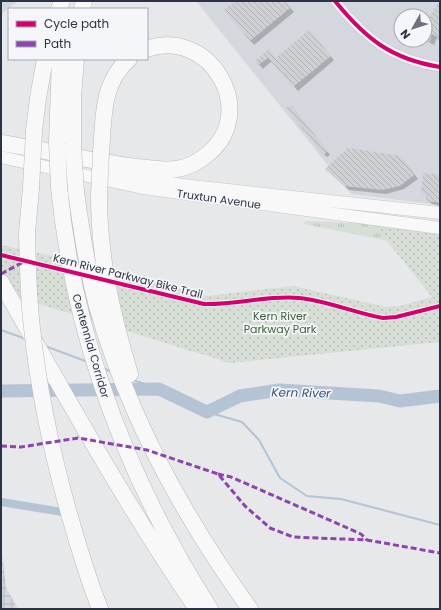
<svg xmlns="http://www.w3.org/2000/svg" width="441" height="610" viewBox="0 0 441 610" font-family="Poppins,sans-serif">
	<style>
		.built { fill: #d4d7dd; fill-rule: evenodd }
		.industrial { fill: url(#industrial-grid) }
		.grass { fill: url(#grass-tufts) }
		.park { fill: url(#park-dots) }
		.shadow { fill: #0003 }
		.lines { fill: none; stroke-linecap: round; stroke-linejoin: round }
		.stream { stroke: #b4c4d5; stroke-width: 2 }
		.canal { stroke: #b4c4d5; stroke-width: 8 }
		.river { stroke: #b4c4d5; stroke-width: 13 }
		.building { fill: url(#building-back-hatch) }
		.street-casing { stroke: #c4c6c8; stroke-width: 10 }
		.secondary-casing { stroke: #c4c6c8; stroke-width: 13 }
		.highway-casing { stroke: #b8bbbf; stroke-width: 17 }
		.street { stroke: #f5f6f7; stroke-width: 9 }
		.secondary { stroke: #f8f8f8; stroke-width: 12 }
		.highway { stroke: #f8f8f8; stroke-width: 16 }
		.highway-bridge-casing { stroke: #b8bbbf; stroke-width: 17; stroke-linecap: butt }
		.highway-bridge { stroke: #f8f8f8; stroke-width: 16 }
		.quiet { stroke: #8e44ad; stroke-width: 3; stroke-dasharray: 6 3; stroke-linecap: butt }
		.cycleway-casing { stroke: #f4f6f9; stroke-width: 6 }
		.cycleway { stroke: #d6006c; stroke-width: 4 }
		.labels { text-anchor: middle; stroke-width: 3.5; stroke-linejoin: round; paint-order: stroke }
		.street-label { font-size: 11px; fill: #2b3445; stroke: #f4f6f9 }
		.park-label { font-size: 11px; fill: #3f6138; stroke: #f4f6f9 }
		.water-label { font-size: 12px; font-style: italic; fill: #34527a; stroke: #f4f6f9 }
	</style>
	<defs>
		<pattern id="industrial-grid" width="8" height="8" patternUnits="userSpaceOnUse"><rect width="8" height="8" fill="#d4d7dd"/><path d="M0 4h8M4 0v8" fill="none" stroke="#b6b9bf"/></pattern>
		<pattern id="grass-tufts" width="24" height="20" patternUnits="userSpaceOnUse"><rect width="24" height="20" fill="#d6ded6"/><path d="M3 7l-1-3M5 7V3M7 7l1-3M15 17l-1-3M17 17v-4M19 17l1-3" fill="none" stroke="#b8bfb9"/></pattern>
		<pattern id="park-dots" width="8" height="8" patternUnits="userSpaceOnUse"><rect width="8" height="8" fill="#d6ded6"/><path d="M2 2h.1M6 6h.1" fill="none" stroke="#b8bfb9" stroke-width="1.8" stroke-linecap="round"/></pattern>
		<pattern id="building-back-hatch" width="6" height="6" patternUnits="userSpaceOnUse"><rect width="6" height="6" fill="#ced0d3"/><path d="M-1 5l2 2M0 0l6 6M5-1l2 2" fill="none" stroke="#b1b3b6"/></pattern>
	</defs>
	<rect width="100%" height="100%" fill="#e6e8ea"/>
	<path class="built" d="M1 1H18L1 14Z
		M196 1H440V205L351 194ZM401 16H425V40H401Z"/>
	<path class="industrial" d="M1 544 6 587 18 609H1Z"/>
	<path class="grass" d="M305 221 376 224 428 230 394 242 304 224Z"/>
	<path class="park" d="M375 226 440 233V342L230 363 1 292V245L66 259 207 296 293 286 386 307 400 306 432 297Z"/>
	<path class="shadow" d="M237 1H284L294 12 254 45 225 10Z
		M440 1V40L437 38 434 45 425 40V27Z
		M313 35 334 60 298 91 272 61 263 69 256 61 269 51 276 59Z
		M288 109H294L330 155 327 157 324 154Z
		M401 157 418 179 404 189 386 194 349 190 330 173Z
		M440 176V206L432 204 428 200Z"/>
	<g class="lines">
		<path class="stream" d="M1 330 26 339
			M45 346 88 362
			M103 368 112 372
			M133 380 159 389
			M207 412 242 422 259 440 280 478 307 496 341 499 440 525"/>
		<path class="canal" d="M1 502 62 512"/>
		<path class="river" d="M1 391 159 389 207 412 240 396 279 390 379 396 400 401 440 396"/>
	</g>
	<path class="building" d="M235 1H285L290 8 250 41 224 10Z
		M439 1 440 39 432 34 430 42 425 39V25Z
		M309 30 331 56 293 87 268 58 258 65 255 61 269 49 276 58Z
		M291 105 328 151 323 155 286 108Z
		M348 148 401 156 414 175 400 186 382 190 344 186 325 169Z
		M423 173 440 175V203L427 201 424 194 421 192Z"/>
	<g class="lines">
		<g class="street-casing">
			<path id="street" d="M335 1C366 39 391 59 440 67"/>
		</g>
		<g class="secondary-casing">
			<path id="secondary" d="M1 157 143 188 440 228
				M112 174 183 185 440 213"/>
		</g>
		<g class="highway-casing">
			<path id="highway" d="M59 9 62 1
				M82 9 84 1
				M34 131 38 98 45 59
				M1 143C47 150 92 162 138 167 151 168 164 171 177 169 189 167 200 161 209 153 259 110 209 27 147 49
				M57 143 60 59
				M73 146V97L76 59
				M101 152C104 119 101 83 129 59
				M59 187C74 340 128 480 210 609
				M76 191C81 229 87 268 97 306 128 417 183 516 250 609
				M99 196C99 257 112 315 130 374
				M27 233 31 188
				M1 282C64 393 125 504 197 609
				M89 579 100 609"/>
		</g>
		<use href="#street" class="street"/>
		<use href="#secondary" class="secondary"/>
		<use href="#highway" class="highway"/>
		<g class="highway-bridge-casing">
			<path id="highway-bridge" d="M57 143 59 187
				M73 146 76 191
				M31 188 34 131
				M99 196 101 152
				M27 233C28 265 28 296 32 328 41 413 62 497 89 579"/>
		</g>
		<use href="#highway-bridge" class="highway-bridge"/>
		<path class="quiet" d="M1 274 25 261
			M1 446 21 447 78 438 147 450 218 474 245 506 270 528 293 537 367 540 440 553
			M218 474 231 477 343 526 361 534 367 540"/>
		<g class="cycleway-casing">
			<path id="cycleway" d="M335 1C366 39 391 59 440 67
				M1 255 204 304C236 305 268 295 299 298 328 301 355 313 383 318L396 317 440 306"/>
		</g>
		<use href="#cycleway" class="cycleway"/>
	</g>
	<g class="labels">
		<g class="street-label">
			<text transform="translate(219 199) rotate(8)" y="4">Truxtun Avenue</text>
			<text transform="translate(128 276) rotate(14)" y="4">Kern River Parkway Bike Trail</text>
			<text transform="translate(91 346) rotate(74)" y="4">Centennial Corridor</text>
		</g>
		<g class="park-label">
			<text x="280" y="320">Kern River<tspan x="280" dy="13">Parkway Park</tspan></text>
		</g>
		<g class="water-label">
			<text transform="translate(301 393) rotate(1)" y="4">Kern River</text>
		</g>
	</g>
	<rect width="441" height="610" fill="none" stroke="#2b3445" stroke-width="4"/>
	<rect x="8" y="8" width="140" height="52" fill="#f4f6f9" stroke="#a4a8b1"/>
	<rect x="16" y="21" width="20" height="6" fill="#d6006c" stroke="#a4a8b1"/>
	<text x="44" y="28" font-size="12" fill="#2b3445">Cycle path</text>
	<rect x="16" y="41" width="20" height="6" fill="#8e44ad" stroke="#a4a8b1"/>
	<text x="44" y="48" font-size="12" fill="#2b3445">Path</text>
	<g transform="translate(413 28) rotate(231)"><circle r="19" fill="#f4f6f9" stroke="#a4a8b1"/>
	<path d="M0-3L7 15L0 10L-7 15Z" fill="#6c737f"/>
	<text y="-6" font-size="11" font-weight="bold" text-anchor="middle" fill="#2b3445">N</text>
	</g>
</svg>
